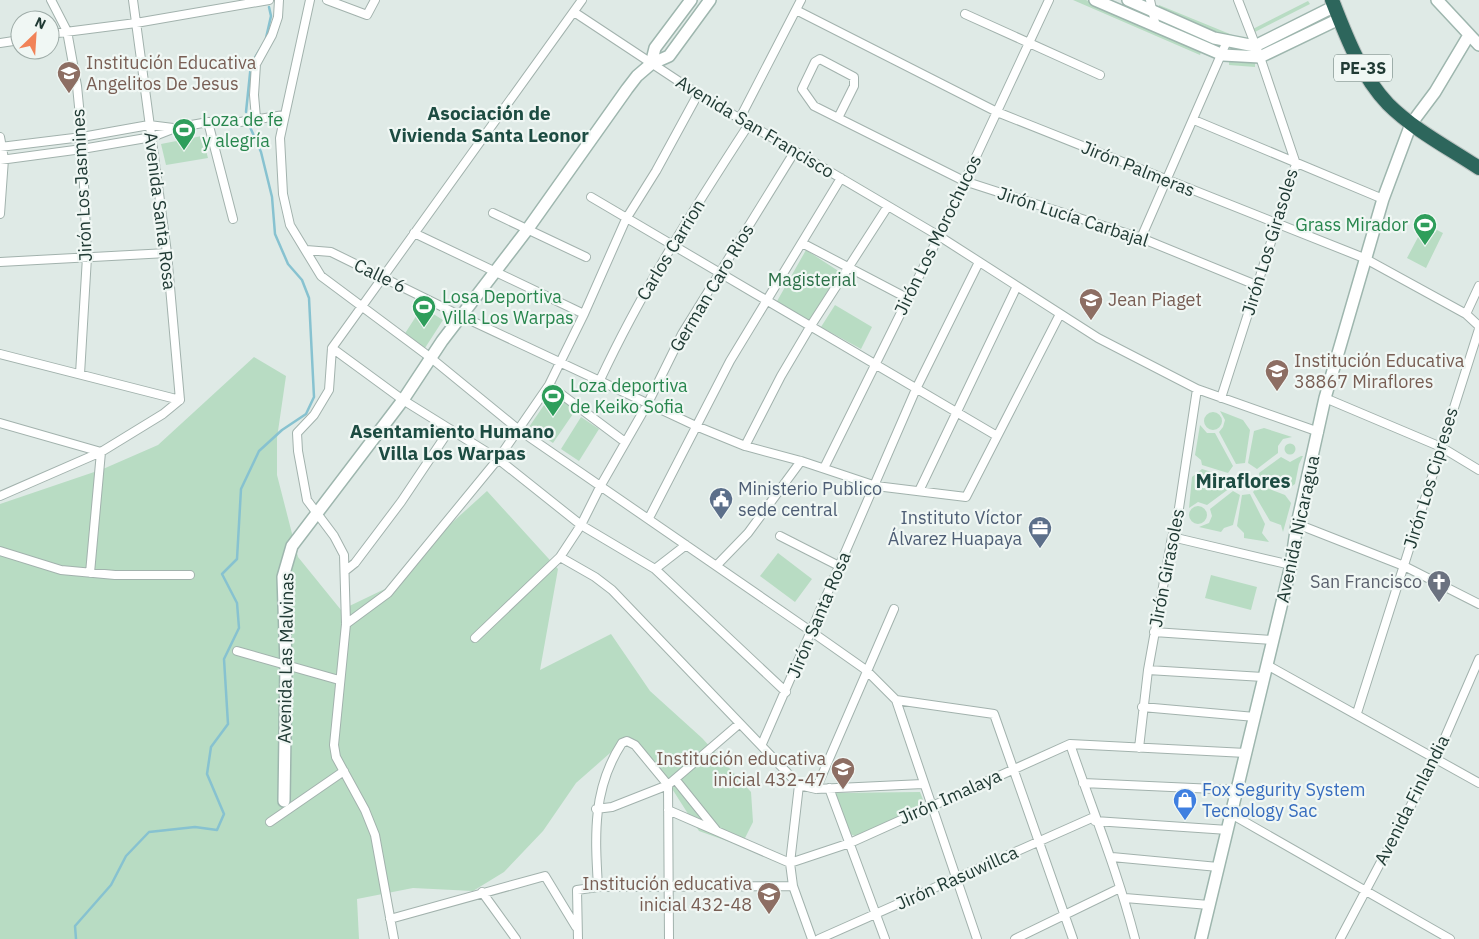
<svg xmlns="http://www.w3.org/2000/svg" width="1479" height="939" viewBox="0 0 1479 939" font-family="'IBM Plex Sans',sans-serif">
	<style>
		.green { fill: #b8dcc3 }
		.lines { fill: none; stroke-linecap: round; stroke-linejoin: round }
		.stream { stroke: #87c2d0; stroke-width: 2.5 }
		.street-casing { stroke: #a2b2ad; stroke-width: 10 }
		.secondary-casing { stroke: #9eb6ae; stroke-width: 14 }
		.highway-casing { stroke: #bcc4c2; stroke-width: 16 }
		.street { stroke: #fff; stroke-width: 8 }
		.secondary { stroke: #fff; stroke-width: 11 }
		.highway { stroke: #2d665c; stroke-width: 14 }
		.labels { text-anchor: middle; stroke-width: 4.5; stroke-linejoin: round; paint-order: stroke }
		.shield { fill: #f0f7f4; stroke: #5e736e; stroke-width: 1 }
		.shield-label { font-size: 16px; font-weight: bold; fill: #203a34 }
		.education-label { font-size: 18px; fill: #785e54; stroke: #f0f7f4; text-anchor: start }
		.leisure-label { font-size: 18px; fill: #27864d; stroke: #f0f7f4; text-anchor: start }
		.street-label { font-size: 18px; fill: #203a34; stroke: #f0f7f4 }
		.park-label { font-size: 18px; fill: #2b7148; stroke: #f0f7f4 }
		.service-label { font-size: 18px; fill: #4e5e75; stroke: #f0f7f4; text-anchor: start }
		.worship-label { font-size: 18px; fill: #5b616d; stroke: #f0f7f4; text-anchor: end }
		.shop-label { font-size: 18px; fill: #366cbe; stroke: #f0f7f4; text-anchor: start }
		.neighbourhood-label { font-size: 19px; font-weight: bold; fill: #1d4c42; stroke: #f0f7f4 }
		.quarter-label { font-size: 20px; font-weight: bold; fill: #1d4c42; stroke: #f0f7f4 }
	</style>
	<rect width="100%" height="100%" fill="#dfeae6"/>
	<path class="green" d="M1073 0H1086L1202 50 1200 55Z
		M1308 1 1310 4 1251 34 1249 31Z
		M1159 5 1242 39 1241 42 1158 8Z
		M1229 62 1255 63V67L1229 65Z
		M202 136 208 158 166 165 161 144Z
		M1425 224 1443 233 1426 268 1407 258Z
		M806 250 840 272 808 322 776 303Z
		M835 305 872 327 861 349 821 327Z
		M422 307 443 320 425 348 404 335Z
		M254 357 286 376 277 438V475L298 557 341 610 389 587 434 539 487 491 558 569 540 670 611 634 650 691 702 738 751 792 753 822 741 846 699 831 662 773 626 739 576 783 543 831 504 872 473 891 413 888 357 899 359 939H0V504L103 469 158 445Z
		M553 392 577 408 553 443 529 427Z
		M1220 411 1243 420 1250 430 1245 463 1236 464 1219 432 1223 427 1225 420Z
		M1204 421a9 9 0 1 1 18 0a9 9 0 1 1-18 0Z
		M581 417 599 429 579 461 561 449Z
		M1200 425 1207 433H1215L1233 466 1228 473 1202 465 1201 460 1195 455Z
		M1264 428 1292 437 1283 439 1278 446V453L1257 469 1248 463 1254 431Z
		M1284.5 449a5.5 5.5 0 1 1 11 0a5.5 5.5 0 1 1-11 0Z
		M1301 456H1303L1299 464 1295 484 1286 490 1260 483 1259 473 1281 457 1290 462Z
		M1202 469 1227 477 1230 488 1207 505 1198 502 1189 508 1192 477Z
		M1237 479a7 7 0 1 1 14 0a7 7 0 1 1-14 0Z
		M1259 485 1285 495 1291 503 1283 532 1281 525 1270 521 1253 492Z
		M1233 491 1240 495 1233 525 1224 528 1221 532 1199 527 1209 523 1212 516 1210 509Z
		M1250 494 1265 524 1262 533 1269 542 1244 538V533L1237 526 1242 495Z
		M1189 515a9 9 0 1 1 18 0a9 9 0 1 1-18 0Z
		M778 553 812 579 795 602 760 576Z
		M1211 575 1257 587 1251 610 1205 598Z
		M920 792 924 802 921 807 855 836 850 834 835 793Z"/>
	<g class="lines">
		<path class="stream" d="M266 38 271 16 269 7
			M246 112 251 64 264 43
			M76 939 75 926 111 885 126 856 149 832 195 827 217 830 224 814 207 774 211 747 228 724 224 659 239 628 237 603 222 574 237 559 241 489 259 451 282 430 306 414 314 397 309 298 302 280 288 264 275 234 272 197 261 152 250 127"/>
		<g class="street-casing">
			<path id="street" d="M51 0 67 31 77 86 82 137 87 257 80 374
				M310 0 280 138 283 194 290 225 321 276 431 358 519 430 812 632 866 670 896 700 994 714 1073 939
				M327 0 367 15 375 0
				M1150 0 1156 27
				M796 10 997 112 1364 258 1466 314 1479 326
				M574 12 698 94 939 236 1098 338 1197 389 1319 432
				M965 14 1100 75
				M50 34 136 23 269 0
				M0 43 20 40
				M256 118 254 95 256 64 272 35 278 17 279 0
				M740 118 801 0
				M838 118 854 86V77L820 59 815 62 802 89 814 106 964 181 1141 238 1256 285
				M1194 120 1383 199
				M208 122 233 219
				M0 137 4 159 0 214
				M0 147 82 137 149 125 173 128
				M0 160 82 149 152 137 175 128 208 122H240L284 115
				M591 197 997 436
				M493 213 586 257
				M414 233 584 314
				M1141 238 1227 41
				M802 243 907 298
				M306 250 331 252 461 316 696 426 745 446 801 461 876 486 966 497 1060 314
				M0 262 167 253
				M1466 314 1479 286
				M332 348 403 400 498 459 581 525 655 569 786 692
				M0 354 180 400
				M600 380C642 290 695 207 749 124
				M549 385 625 442
				M1221 398 1296 164 1260 57 1238 0
				M1325 398 1441 447 1479 470
				M0 423 101 452 90 573
				M745 446 781 376 810 327 888 206
				M824 468 939 236 1049 0
				M919 491 1017 286
				M0 496 101 452 163 414 180 400 167 253 133 0
				M649 518 730 361 841 178
				M1297 524 1404 566 1479 604
				M780 536 839 566
				M1172 537 1291 565
				M0 551 61 570 115 575H190
				M560 557 595 577 612 590 799 785 816 789 923 784
				M717 565 748 533 801 461
				M655 569 686 545
				M345 571 355 563 401 502 450 429
				M346 624 388 593 498 459 549 385 584 314 626 219 656 171 698 94
				M1154 632 1273 640
				M475 638 560 557 581 525 601 485 648 403 682 334 795 151
				M237 651 339 680
				M1267 665 1479 783
				M1148 670 1263 677
				M896 700 977 939
				M1142 707 1255 717
				M1357 713 1479 329
				M762 744 916 389 979 262
				M1070 744C1092 809 1118 872 1135 939
				M1139 748 1148 670 1172 537 1176 528 1197 389
				M675 779 716 830
				M1083 783 1237 790
				M799 785 790 863 793 886 812 939
				M829 788 885 939
				M816 789 894 609
				M596 809 612 807 668 785 635 745 627 741 622 743C592 789 595 836 598 887
				M668 810 790 863 850 843 1070 744 1246 753
				M1231 814 1450 939
				M1095 821 1228 830
				M270 822 344 771
				M1112 857 1218 867
				M482 892 516 939
				M1125 898 1209 905
				M390 919 545 876 576 927
				M394 939 375 835 365 810 336 757 334 745 346 624 344 555 334 536 307 500 298 451 297 433 314 415 329 390 332 348 582 0
				M578 939 577 890 598 887 793 886
				M669 939 668 785 739 724
				M819 939 1094 817
				M1015 939 1120 888
				M1340 939 1436 758 1479 659"/>
		</g>
		<g class="secondary-casing">
			<path id="secondary" d="M1095 0 1223 55 1260 57 1339 19
				M1128 0 1214 38 1255 46 1335 6
				M1437 0 1479 45
				M651 64 655 48 691 0
				M284 801 286 664 283 577 292 546 403 400 442 341 527 230 627 89 637 76 651 64 669 56 710 0
				M1201 939 1291 565 1297 524 1325 398 1383 199 1411 124 1435 92 1469 35"/>
		</g>
		<g class="highway-casing">
			<path id="highway" d="M1332 0C1346 36 1361 76 1388 104 1414 130 1449 148 1479 168"/>
		</g>
		<use href="#street" class="street"/>
		<use href="#secondary" class="secondary"/>
		<use href="#highway" class="highway"/>
	</g>
	<defs>
		<g id="school-pin" transform="scale(1.25)"><path d="M0 17L-7.5 6A9.5 9.5 0 1 1 7.5 6Z" fill="#8d6e63" stroke="#f0f7f4"/><path d="M0-5L7-2L0 1L-7-2ZM-4 1L0 2.5L4 1V4Q0 6-4 4Z" fill="#fff"/></g>
		<g id="stadium-pin" transform="scale(1.25)"><path d="M0 17L-7.5 6A9.5 9.5 0 1 1 7.5 6Z" fill="#2e9e5b" stroke="#f0f7f4"/><path d="M0-5a6.5 5 0 1 0 0 10a6.5 5 0 1 0 0-10ZM-3.5-1.8h7v3.6h-7Z" fill="#fff"/></g>
		<g id="university-pin" transform="scale(1.25)"><path d="M0 17L-7.5 6A9.5 9.5 0 1 1 7.5 6Z" fill="#8d6e63" stroke="#f0f7f4"/><path d="M0-5L7-2L0 1L-7-2ZM-4 1L0 2.5L4 1V4Q0 6-4 4Z" fill="#fff"/></g>
		<g id="civic-pin" transform="scale(1.25)"><path d="M0 17L-7.5 6A9.5 9.5 0 1 1 7.5 6Z" fill="#5c6f8a" stroke="#f0f7f4"/><path d="M-.6-6.5H3V-4.5H.6V-3L4-1V1h2V6H-6V1h2V-1L-.6-3ZM-1.2 2.5V6h2.4V2.5Z" fill="#fff"/></g>
		<g id="office-pin" transform="scale(1.25)"><path d="M0 17L-7.5 6A9.5 9.5 0 1 1 7.5 6Z" fill="#5c6f8a" stroke="#f0f7f4"/><path d="M-6-3h4V-5.5h4V-3h4V5H-6ZM-1-4.5V-3h2v-1.5ZM-6 0V1H6V0Z" fill="#fff"/></g>
		<g id="church-pin" transform="scale(1.25)"><path d="M0 17L-7.5 6A9.5 9.5 0 1 1 7.5 6Z" fill="#6b7280" stroke="#f0f7f4"/><path d="M-1.2-6h2.4v3.5h3.3v2.4h-3.3V6h-2.4V-.1h-3.3v-2.4h3.3Z" fill="#fff"/></g>
		<g id="shop-pin" transform="scale(1.25)"><path d="M0 17L-7.5 6A9.5 9.5 0 1 1 7.5 6Z" fill="#3f7fe0" stroke="#f0f7f4"/><path d="M-5-2.5h2.3a2.7 3.5 0 0 1 5.4 0H5L5.5 6h-11ZM-1.5-2.5h3a1.5 2.3 0 0 0-3 0Z" fill="#fff"/></g>
	</defs>
	<g fill-rule="evenodd">
		<use href="#school-pin" x="69" y="73"/>
		<use href="#stadium-pin" x="184" y="130"/>
		<use href="#stadium-pin" x="1425" y="225"/>
		<use href="#university-pin" x="1091" y="300"/>
		<use href="#stadium-pin" x="424" y="307"/>
		<use href="#school-pin" x="1277" y="371"/>
		<use href="#stadium-pin" x="553" y="396"/>
		<use href="#civic-pin" x="721" y="499"/>
		<use href="#office-pin" x="1040" y="528"/>
		<use href="#church-pin" x="1439" y="582"/>
		<use href="#school-pin" x="843" y="769"/>
		<use href="#shop-pin" x="1185" y="800"/>
		<use href="#school-pin" x="769" y="894"/>
	</g>
	<g class="labels">
		<rect class="shield" x="1334" y="54.5" width="58" height="27" rx="4"/>
		<g class="shield-label">
			<text x="1363" y="74">PE-3S</text>
		</g>
		<g class="education-label">
			<text x="86" y="69">Institución Educativa<tspan x="86" dy="21">Angelitos De Jesus</tspan></text>
			<text x="1108" y="306">Jean Piaget</text>
			<text x="1294" y="367">Institución Educativa<tspan x="1294" dy="21">38867 Miraflores</tspan></text>
			<text x="826" y="765" text-anchor="end">Institución educativa<tspan x="826" dy="21">inicial 432-47</tspan></text>
			<text x="752" y="890" text-anchor="end">Institución educativa<tspan x="752" dy="21">inicial 432-48</tspan></text>
		</g>
		<g class="leisure-label">
			<text x="202" y="126">Loza de fe<tspan x="202" dy="21">y alegría</tspan></text>
			<text x="1408" y="231" text-anchor="end">Grass Mirador</text>
			<text x="442" y="303">Losa Deportiva<tspan x="442" dy="21">Villa Los Warpas</tspan></text>
			<text x="570" y="392">Loza deportiva<tspan x="570" dy="21">de Keiko Sofia</tspan></text>
		</g>
		<g class="street-label">
			<text transform="translate(755 127) rotate(31)" y="6">Avenida San Francisco</text>
			<text transform="translate(1138 169) rotate(22)" y="6">Jirón Palmeras</text>
			<text transform="translate(82 185) rotate(-93)" y="6">Jirón Los Jasmines</text>
			<text transform="translate(160 211) rotate(83)" y="6">Avenida Santa Rosa</text>
			<text transform="translate(1073 217) rotate(18)" y="6">Jirón Lucía Carbajal</text>
			<text transform="translate(938 235) rotate(-64)" y="6">Jirón Los Morochucos</text>
			<text transform="translate(1270 242) rotate(-73)" y="6">Jirón Los Girasoles</text>
			<text transform="translate(671 250) rotate(-59)" y="6">Carlos Carrion</text>
			<text transform="translate(380 276) rotate(26)" y="6">Calle 6</text>
			<text transform="translate(712 288) rotate(-59)" y="6">German Caro Rios</text>
			<text transform="translate(1431 478) rotate(-73)" y="6">Jirón Los Cipreses</text>
			<text transform="translate(1298 529) rotate(-78)" y="6">Avenida Nicaragua</text>
			<text transform="translate(1167 568) rotate(-79)" y="6">Jirón Girasoles</text>
			<text transform="translate(819 615) rotate(-67)" y="6">Jirón Santa Rosa</text>
			<text transform="translate(286 658) rotate(-89)" y="6">Avenida Las Malvinas</text>
			<text transform="translate(950 797) rotate(-24)" y="6">Jirón Imalaya</text>
			<text transform="translate(1412 800) rotate(-63)" y="6">Avenida Finlandia</text>
			<text transform="translate(957 878) rotate(-24)" y="6">Jirón Rasuwillca</text>
		</g>
		<g class="park-label">
			<text x="812" y="286">Magisterial</text>
		</g>
		<g class="service-label">
			<text x="738" y="495">Ministerio Publico<tspan x="738" dy="21">sede central</tspan></text>
			<text x="1022" y="524" text-anchor="end">Instituto Víctor<tspan x="1022" dy="21">Álvarez Huapaya</tspan></text>
		</g>
		<g class="worship-label">
			<text x="1422" y="588">San Francisco</text>
		</g>
		<g class="shop-label">
			<text x="1202" y="796">Fox Segurity System<tspan x="1202" dy="21">Tecnology Sac</tspan></text>
		</g>
		<g class="neighbourhood-label">
			<text x="489" y="120">Asociación de<tspan x="489" dy="22">Vivienda Santa Leonor</tspan></text>
			<text x="452" y="438">Asentamiento Humano<tspan x="452" dy="22">Villa Los Warpas</tspan></text>
		</g>
		<g class="quarter-label">
			<text x="1243" y="488">Miraflores</text>
		</g>
	</g>
	<g transform="translate(35 35) rotate(25)"><circle r="24" fill="#f0f7f4" stroke="#9daba7"/>
	<path d="M0-4L9 19L0 12L-9 19Z" fill="#f18257"/>
	<text y="-8" font-size="14" font-weight="bold" text-anchor="middle" fill="#203a34">N</text>
	</g>
</svg>
